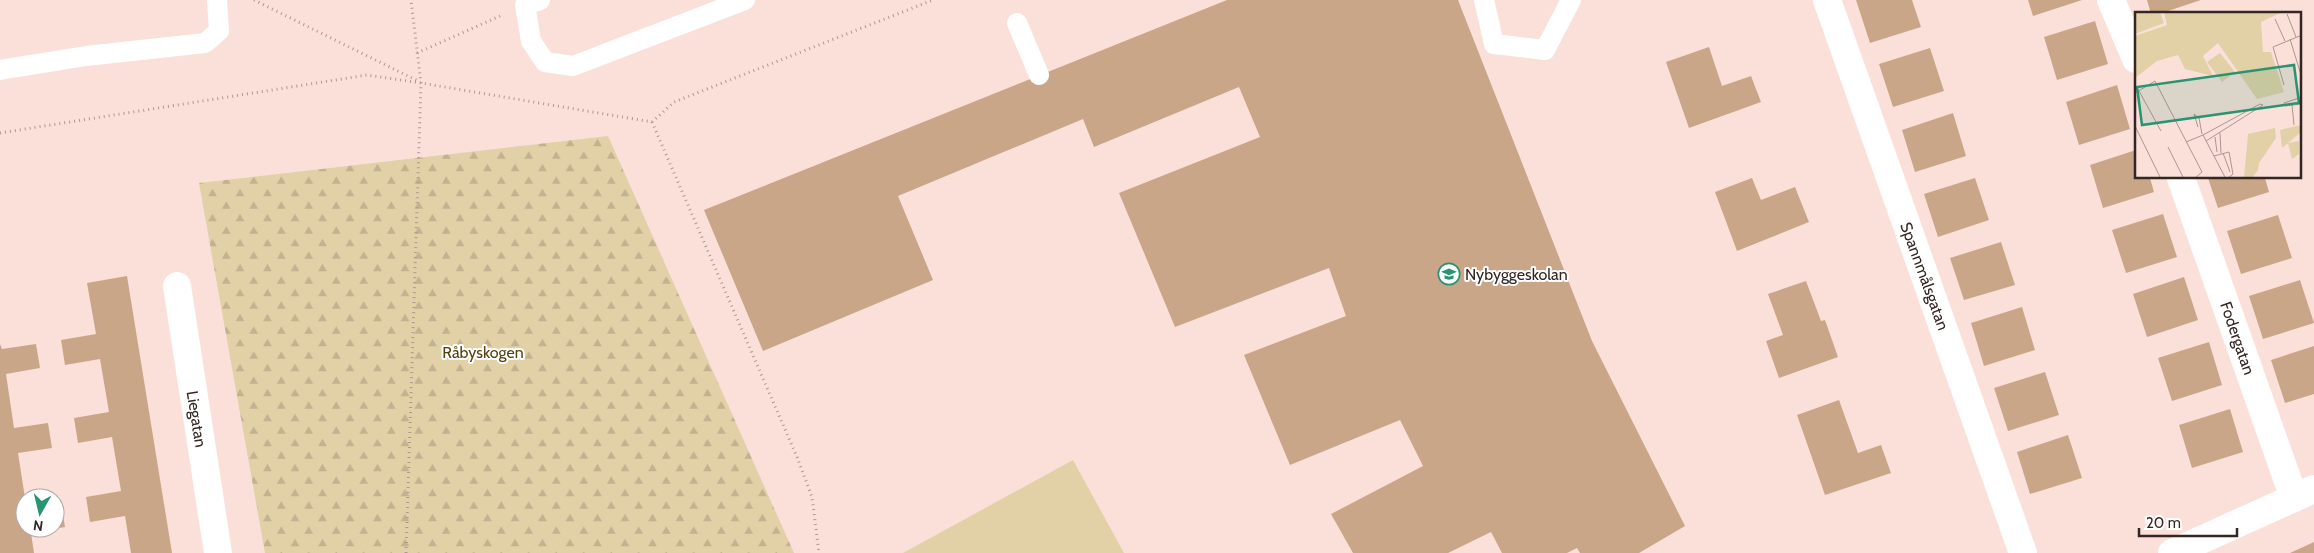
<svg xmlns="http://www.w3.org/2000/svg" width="2314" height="553" viewBox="0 0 2314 553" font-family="Cabin,sans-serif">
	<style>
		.forest { fill: url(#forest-firs) }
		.park { fill: #e2d0a7 }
		.building { fill: #caa688 }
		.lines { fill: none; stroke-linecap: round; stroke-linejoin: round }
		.path { stroke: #ae9893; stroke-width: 3; stroke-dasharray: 1 4; stroke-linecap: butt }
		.service { stroke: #fff; stroke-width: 20 }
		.minor { stroke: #fff; stroke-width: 28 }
		.labels { text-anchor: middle; stroke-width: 4; stroke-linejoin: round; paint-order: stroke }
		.poi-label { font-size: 16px; fill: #332623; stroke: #fff; text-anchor: start }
		.street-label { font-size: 16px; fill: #332623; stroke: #fff }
		.park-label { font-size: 16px; fill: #54410d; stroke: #fff }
		.inset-road { fill: none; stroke: #ab9690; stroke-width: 1 }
		.view { fill: #289473; fill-opacity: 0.15; stroke: #289473; stroke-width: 2.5 }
		.inset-edge { fill: none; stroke: #332623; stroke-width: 2.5 }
	</style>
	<defs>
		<pattern id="forest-firs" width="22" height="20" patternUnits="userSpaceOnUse" patternTransform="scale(1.25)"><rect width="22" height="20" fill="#e2d0a7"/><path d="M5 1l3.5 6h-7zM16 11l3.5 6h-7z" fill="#c2b28f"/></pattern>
	</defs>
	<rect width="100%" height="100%" fill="#fbe0d9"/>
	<path class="forest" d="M608 136 794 553H265L199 183Z"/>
	<path class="park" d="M1073 460 1124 553H903Z"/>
	<path class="building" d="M1227 0H1458L1592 341 1685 526 1639 553H1580L1577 548 1567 553H1502L1491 532 1448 553H1353L1331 514 1423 466 1400 420 1290 465 1244 355 1346 316 1329 268 1175 327 1119 193 1260 137 1239 87 1094 147 1083 119 898 196 933 280 763 351 704 210Z
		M1856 0H1912L1921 27 1870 43Z
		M2028 0H2082L2033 16Z
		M2147 0H2201L2159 14H2151Z
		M2095 21 2108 64 2057 80 2044 37Z
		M1709 47 1722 86 1751 76 1761 102 1689 128 1666 62Z
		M1930 48 1944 91 1893 107 1879 64Z
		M2117 85 2130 129 2079 145 2066 102Z
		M1953 113 1966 156 1915 172 1902 130Z
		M2136 150V178H2150L2154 192 2103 208 2090 165Z
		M1752 178 1761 200 1795 187 1809 222 1737 251 1715 192Z
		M1975 178 1989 220 1938 237 1924 194Z
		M2208 178H2265L2269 192 2218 208Z
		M2163 214 2177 257 2126 273 2112 230Z
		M2278 215 2292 258 2241 274 2227 231Z
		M2001 242 2015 285 1964 300 1950 258Z
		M127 276 172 553H131L125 516 90 522 86 497 121 491 112 437 78 443 74 418 109 412 100 359 65 365 61 340 96 334 87 283Z
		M2184 277 2198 320 2147 337 2133 294Z
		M2300 280 2314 323 2263 339 2249 296Z
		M1806 281 1821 321 1825 320 1838 357 1779 378 1766 341 1783 335 1768 294Z
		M2022 307 2035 350 1984 366 1971 323Z
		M2209 342 2222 385 2172 401 2158 358Z
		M0 344 2 349 36 344 40 368 6 374 14 428 48 423 52 448 18 453 25 498V528H55V503L61 502 65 527 31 533 34 553H0Z
		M2314 346V394L2285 403 2271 360Z
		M2045 372 2059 415 2008 431 1994 388Z
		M1839 400 1858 453 1881 445 1891 473 1825 495 1797 415Z
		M2230 409 2243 452 2192 468 2179 425Z
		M2068 435 2082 478 2030 494 2017 452Z
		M2314 542V553H2290Z"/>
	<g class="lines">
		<path class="path" d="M254 0 418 81
			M417 53 500 16
			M652 122 797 457 812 497 819 553
			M652 122 674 102 933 0
			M0 133 367 75 421 83 652 122
			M406 553 421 83 411 0"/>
		<path class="service" d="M540 0 525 5 531 41 545 62 573 66 745 0
			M1484 0 1494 44 1545 50 1571 0
			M1017 23 1039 75
			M0 70 86 56 205 43 219 31 217 0"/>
		<path class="minor" d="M1827 0 2023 553
			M2111 0 2136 59
			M2181 178 2294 498
			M177 286 218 553
			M2172 553 2314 489"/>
	</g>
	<defs>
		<g id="school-ring" transform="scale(1.125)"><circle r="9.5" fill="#fff" stroke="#289473" stroke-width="1.5"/><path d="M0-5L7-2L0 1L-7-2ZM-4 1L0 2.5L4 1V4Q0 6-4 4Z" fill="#289473"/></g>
	</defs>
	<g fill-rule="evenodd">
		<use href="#school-ring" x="1449" y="274"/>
	</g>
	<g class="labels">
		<g class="poi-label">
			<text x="1465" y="280">Nybyggeskolan</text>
		</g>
		<g class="street-label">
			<text transform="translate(1925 276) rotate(70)" y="6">Spannmålsgatan</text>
			<text transform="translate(2238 338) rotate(71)" y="6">Fodergatan</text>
			<text transform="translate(197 419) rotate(81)" y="6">Liegatan</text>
		</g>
		<g class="park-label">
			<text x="483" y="358">Råbyskogen</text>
		</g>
	</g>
	<g transform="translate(2135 12)">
		<rect width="166" height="166" fill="#fbe0d9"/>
		<path d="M29 0H147L126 10 128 40H136L149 80 122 87 83 31 68 44 78 64 50 57 43 43 22 49 0 66V24L32 13ZM166 113V120L147 136 145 118ZM140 116 141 126 124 151 123 158 117 166H109L113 122Z" fill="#e2d0a7"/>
		<path d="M0 0H25L29 11 0 22ZM85 41 100 60 87 70 72 50ZM164 129V142L157 147 153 131Z" fill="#e2d0a7"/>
		<path class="inset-road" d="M152 2 161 25M140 7 150 29M155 27 167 66M149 73 138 35 167 23M4 79 26 119M0 81 20 69 67 160 59 167M167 85 149 91 150 94 167 92M157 93 159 113M0 114 26 167M63 115 59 102 64 106 67 122M85 121 86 141M68 123 125 92 128 93 71 129M80 125 82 140M51 130 68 123 91 167M33 135 49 167M88 141 95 160M79 144 94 140 98 162 92 167"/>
		<path class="view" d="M159 53 164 91 7 113 2 75Z"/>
		<rect width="166" height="166" class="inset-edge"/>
	</g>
	<g transform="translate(40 513) rotate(188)"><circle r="24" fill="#ffffff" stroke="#ada8a7"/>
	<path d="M0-4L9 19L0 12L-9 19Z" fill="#289473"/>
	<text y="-8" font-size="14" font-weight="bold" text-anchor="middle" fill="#332623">N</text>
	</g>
	<path d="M2139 528v8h98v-8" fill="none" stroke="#332623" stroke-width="2.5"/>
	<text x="2146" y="528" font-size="15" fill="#332623" stroke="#ffffff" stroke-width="4" paint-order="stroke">20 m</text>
</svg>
